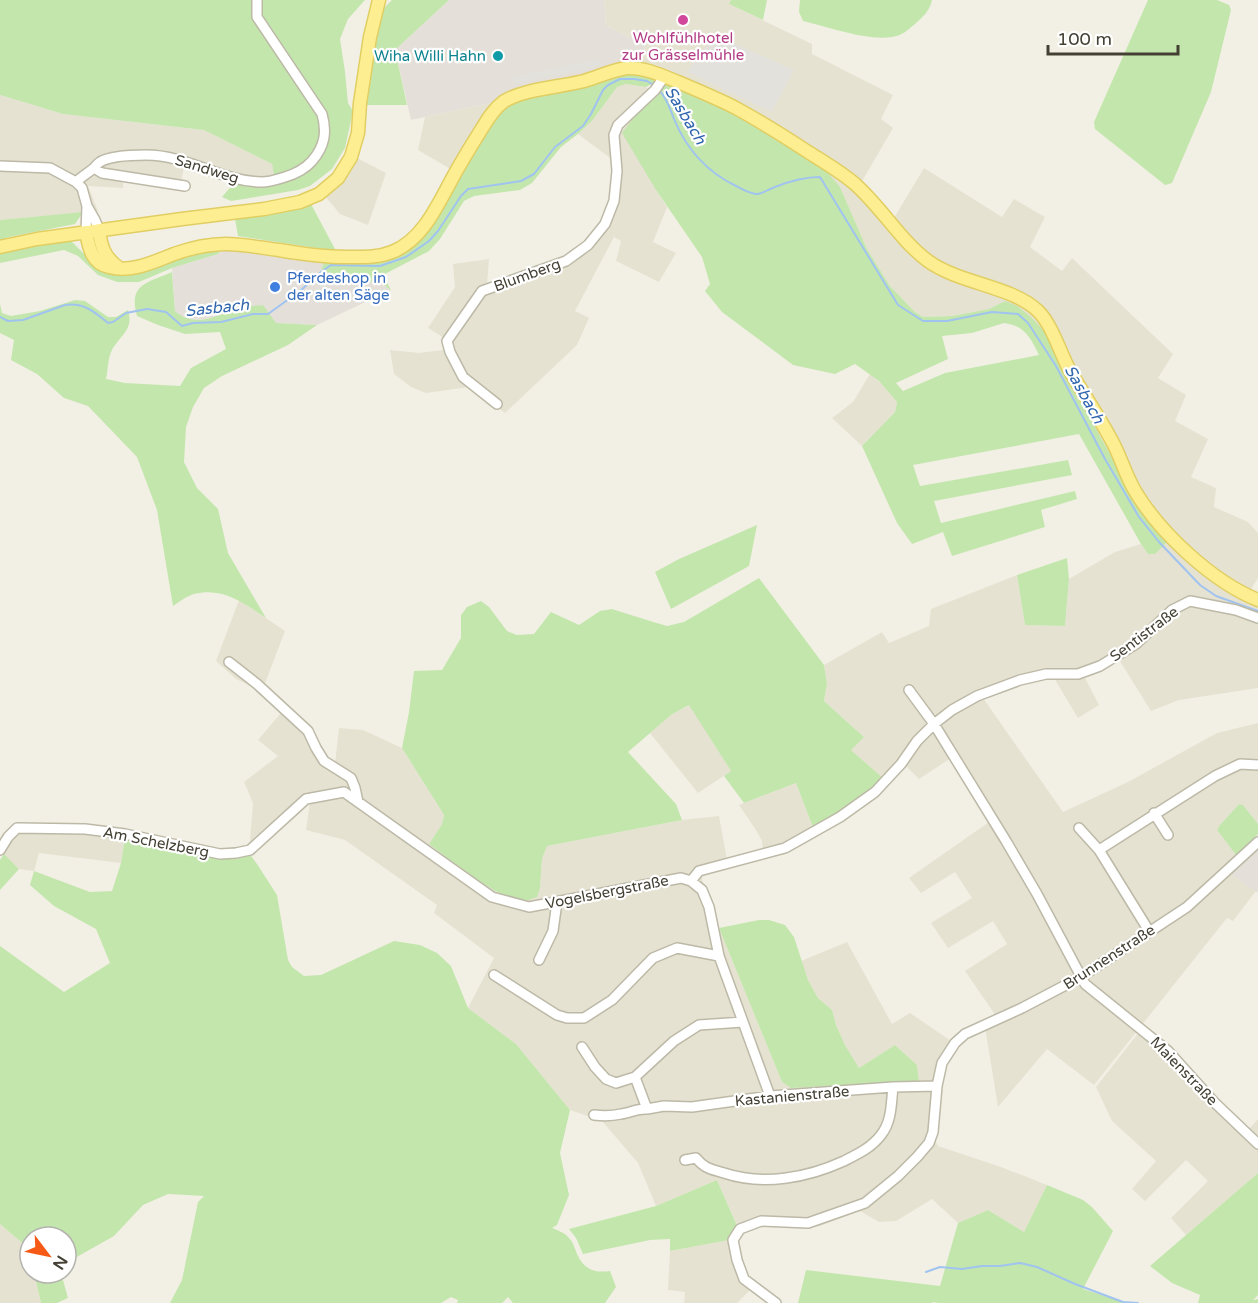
<svg xmlns="http://www.w3.org/2000/svg" width="1258" height="1303" viewBox="0 0 1258 1303" font-family="'Varela Round',sans-serif">
	<style>
		.residential { fill: #e6e2d2 }
		.industrial { fill: #e4e0d9 }
		.green { fill: #c3e6ad; fill-rule: evenodd }
		.parking { fill: #e2e1dc }
		.lines { fill: none; stroke-linecap: round; stroke-linejoin: round }
		.stream { stroke: #a0c3ef; stroke-width: 2 }
		.minor-casing { stroke: #bdb9a7; stroke-width: 12 }
		.major-casing { stroke: #e1ce62; stroke-width: 15 }
		.minor { stroke: #fff; stroke-width: 9 }
		.major { stroke: #fdee92; stroke-width: 12 }
		.hotel-dot { fill: #d1479c; stroke: #fff; stroke-width: 2 }
		.culture-dot { fill: #0f9aa8; stroke: #fff; stroke-width: 2 }
		.shop-dot { fill: #3f7fe0; stroke: #fff; stroke-width: 2 }
		.labels { text-anchor: middle; stroke-width: 4.5; stroke-linejoin: round; paint-order: stroke }
		.hotel-label { font-size: 15px; fill: #b23c85; stroke: #fff }
		.culture-label { font-size: 15px; fill: #0d838f; stroke: #fff; text-anchor: end }
		.street-label { font-size: 15px; fill: #444034; stroke: #fff }
		.shop-label { font-size: 15px; fill: #366cbe; stroke: #fff; text-anchor: start }
		.water-label { font-size: 16px; font-style: italic; fill: #2f65ad; stroke: #fff }
	</style>
	<rect width="100%" height="100%" fill="#f2f0e4"/>
	<path class="residential" d="M604 0H731L729 4 812 44V54L893 95 881 119 893 128 861 183 894 218 924 168 1002 217 1014 199 1045 217 1030 247 1062 271 1072 258 1173 354 1158 378 1186 395 1175 421 1208 439 1191 477 1216 488 1214 507 1248 522 1258 533V578L1250 591 1258 594V688L1179 700 1151 711 1118 658 1084 676 1099 705 1078 718 1054 678 1032 680 983 698 1063 812 1128 782 1217 733 1258 723V824L1243 805 1239 804 1219 826 1217 830 1236 855 1225 870 1256 891 1233 921 1227 918 1094 1085 1047 1049 998 1107 984 1021 996 1016 965 971 1007 944 993 921 948 948 931 923 972 898 955 872 921 893 909 878 989 822 951 758 919 779 905 765 888 783 850 749 864 737 824 701 827 683 824 665 882 632 889 643 929 626 931 609 1017 575 1025 625 1065 626 1069 579 1115 552 1141 544 1148 554 1140 508 1101 438 1005 301 989 309 952 316 923 317 914 311 890 286 867 249 840 187 697 94 640 73 645 46 606 25Z
		M626 84 646 87 658 95 656 190 667 207 653 242 676 253 659 282 616 261 621 241 614 237 575 311 589 318 577 345 505 413 469 387 426 393 411 387 394 374 390 350 419 353 443 350 444 338 428 328 455 287 453 264 489 259 487 285 570 255 585 244 598 227 607 209 612 190 613 160 578 134 592 121 617 87Z
		M0 95 63 114 204 130 272 164 275 182 234 183 185 164 179 189 123 181V188L88 186 98 211 0 220Z
		M490 103 501 108 459 174 418 150 425 117Z
		M355 157 386 173 368 225 340 214 325 196Z
		M870 374 879 381 897 402 895 412 862 446 832 418 853 402Z
		M239 600 285 631 262 691 236 679 216 661Z
		M690 705 731 771 698 793 650 733 671 715Z
		M285 708 325 758 335 764 339 728 363 730 402 748 444 815 442 824 429 844 455 864 501 895 540 888 542 859 547 846 682 820 719 816 728 865 703 873 702 880 709 895 719 928 782 1082 791 1088 919 1080 917 1065 895 1045 859 1068 845 1045 836 1025 832 1010 818 998 808 980 801 961 847 942 892 1024 910 1013 957 1045 947 1059 943 1072 936 1142 938 1146 1001 1167 1047 1185 1024 1232 988 1210 958 1223 932 1199 896 1221 879 1222 860 1211 820 1226 805 1228 760 1224 741 1234 717 1180 656 1206 638 1163 602 1121 570 1110 516 1044 468 1008 494 958 434 913 437 905 345 840 306 830 310 802 249 853 253 803 244 782 278 756 258 740Z
		M796 783 814 830 763 857 762 841 756 830 739 805Z
		M126 831 121 863 39 853 34 871 19 869 0 851 8 832Z
		M1143 1027 1174 1054 1248 1130 1258 1119V1173L1186 1235 1171 1218 1208 1181 1186 1160 1145 1201 1132 1189 1156 1161 1112 1121 1096 1087Z
		M0 1224 27 1247 30 1258V1273H34L41 1303H0Z
		M729 1240 742 1260 747 1276 755 1285 737 1303H684L685 1292 668 1290 670 1251Z"/>
	<path class="industrial" d="M449 0H604L606 25 645 46 640 73 501 108 490 103 411 120 395 50Z
		M223 248 297 256 324 263 321 269 382 284 391 290 317 325 276 323 241 307 213 318 193 320 182 318 175 311 172 268 218 254Z
		M1258 834V893L1225 870 1236 855Z"/>
	<path class="green" d="M0 0H365L348 19 340 39 345 72 348 103 353 111 345 148 332 169 310 186 298 190 231 201 222 197 234 183 275 182 272 164 204 130 63 114 0 95Z
		M392 0H449L395 50 407 105H366L376 35 384 8Z
		M731 0H767L763 20 729 4Z
		M800 0H932C930 10 924 16 916 23 909 29 902 36 892 37 867 41 828 27 803 21L799 12Z
		M1148 0H1217L1229 5 1231 10 1211 92 1172 183 1165 185 1095 129 1094 122Z
		M624 73H640L654 78 655 82 646 87 626 84 617 87 592 121 578 134 561 147 532 183 520 190 474 196 464 201 440 239 429 251 383 275 391 290 382 284 326 272 321 269 324 263 374 262 411 246 501 108 518 99Z
		M666 82 697 93 771 133 827 172 840 187 867 249 890 286 914 311 923 317 952 316 989 309 1005 301 1017 306 1031 317 1045 332 1101 438 1140 507 1166 539V543L1155 554H1148L1141 544 1079 434 913 465 920 486 1068 460 1072 475 934 501 941 523 1075 491 1077 499 1041 510 1045 527 952 556 943 532 912 544 897 523 862 446 895 412 897 402 879 381 855 364 835 374 793 365 722 312 705 291 710 284 702 257 656 190 622 133 634 117 658 95ZM1004 323C1025 326 1030 337 1039 355L945 373 903 391 896 383 948 359 942 336 972 333Z
		M311 204 336 251 238 236 235 219 288 211Z
		M83 212 75 224 9 237 0 240V220Z
		M71 241C82 251 92 265 106 272 130 283 163 260 186 254 198 251 211 250 223 248L218 254 172 268 139 282H117L98 275 78 256 64 250 0 263V252L34 245Z
		M172 272 175 311C195 329 218 315 239 308 246 306 255 306 263 305L276 323 317 325 288 345 222 376 204 388 193 407 186 427 184 462 197 488 218 509 228 553 266 618C243 603 223 587 194 594 187 596 179 602 173 606L157 510 137 457 88 406 64 398 37 374 11 360 14 340 0 333V304L2 313 11 316 40 311 75 300 85 301 108 317H116L128 310C134 330 121 334 112 350 108 357 108 370 106 379L125 383 180 386 191 368 226 349 220 332 185 334 158 325 137 316C128 284 147 283 172 272Z
		M757 525 749 566 671 609 655 572 679 559Z
		M1067 558 1069 579 1065 626 1025 625 1017 575Z
		M759 578 824 665 827 683 824 701 864 737 851 750 884 779 865 796 814 830 796 783 744 803 724 776 731 771 689 705 671 715 628 752 676 804 682 820 547 846 542 859 540 888 537 897C533 898 527 901 523 901 502 902 448 858 429 844L442 824 444 815 402 748 409 712 414 671 442 670 461 638V615L467 607 481 601 489 607 507 631 517 635 534 634 551 612 579 625 600 611 612 609 650 621 667 626 684 622Z
		M1239 804 1243 805 1258 824V834L1236 855 1217 830 1219 826Z
		M126 831 224 858 249 853 257 864 277 895 288 960 292 967 304 976 321 975 394 941 420 945 437 953 451 966 468 1008 516 1044 570 1110 560 1153 569 1195 557 1225 552 1228C559 1231 564 1232 569 1238 574 1243 575 1250 578 1256 585 1270 595 1273 610 1271L616 1287 605 1303H513L508 1297 502 1303H457L458 1300 451 1297 441 1303H170L182 1280 198 1202 204 1196 168 1194 143 1205 114 1236 66 1263V1237H30V1258L27 1247 0 1224V946L64 992 110 963 96 929 54 906 30 885 34 871 90 892 112 891 121 863Z
		M4 854 19 869 0 890V860Z
		M759 920H769L785 925 794 937 808 980 818 998 832 1010 836 1025 845 1045 859 1068 895 1045 917 1065 919 1081 791 1088 782 1082 719 928Z
		M1258 1173V1295L1253 1300 1258 1299V1303H1198L1200 1295 1172 1283 1150 1266Z
		M717 1180 738 1228 729 1240 670 1251V1239L650 1240 583 1254 576 1238 569 1229 656 1206Z
		M1047 1185 1083 1200 1092 1207 1113 1231 1083 1289 1127 1303H938L933 1302 932 1303H798L806 1270 940 1286 958 1223 988 1210 1024 1232Z
		M34 1273H61L68 1298 57 1303H41Z"/>
	<path class="parking" d="M715 35 794 70 772 112 687 72Z
		M598 59 599 66 514 84 513 77Z"/>
	<g class="lines">
		<path class="stream" d="M659 90C667 98 670 109 674 119 686 148 707 172 736 186 742 189 750 194 758 194 764 193 769 189 775 187 790 181 804 177 820 177L898 305 923 321H947L992 312 1018 314 1028 323 1056 366 1105 459 1139 517 1159 542 1200 585 1216 596 1258 611
			M0 317 8 321 23 320 65 305C83 302 95 312 108 323L113 322 126 313 147 309 166 312 182 326 193 323 221 322 253 314H268L300 291 321 272 331 265 380 266 406 257 429 241 438 231 461 196 468 189 521 181 534 174 555 147 583 126 591 114 603 90 608 85 620 79H634L647 81 655 86
			M926 1272 940 1267 962 1269 982 1266H1000L1020 1263 1037 1267 1075 1284 1123 1302 1138 1303"/>
		<g class="minor-casing">
			<path id="minor" d="M0 166 50 168 76 182 82 188 87 206 86 232
				M94 168 102 173 185 186
				M76 182C81 177 88 173 94 168 96 166 98 163 100 162 110 156 134 155 146 155 188 155 222 182 262 182 270 182 278 179 285 177 295 174 305 169 312 161 325 146 327 132 322 114L257 17V0
				M87 206 95 220 99 230
				M497 404 463 377 450 352 447 341 482 291 566 261 588 245 605 224 614 201 617 171 614 135 618 125 655 90 664 77
				M229 662 257 684 308 731 316 748 324 761 351 778 355 788 358 802
				M909 690 934 724 1006 841 1037 894 1085 984 1168 1051 1214 1102 1258 1144
				M1154 813 1168 835
				M1079 828 1099 850
				M0 850 8 837 17 828 85 829 125 834 220 854 236 853 250 850 306 799 344 792 492 897 529 907 681 878 691 881 702 890 709 907 719 956 770 1096
				M691 881 699 871 785 848 840 817 875 792 901 764 917 741 934 724 952 710 977 696 1020 680 1046 674H1078L1100 666 1136 644 1172 610 1190 601 1236 610 1258 618
				M1149 931 1099 850 1215 776 1240 764 1258 765
				M539 960 553 931 557 902
				M494 975 557 1015 567 1018H584L612 1000 653 958 677 948 719 956
				M582 1047 595 1067 606 1079 616 1083 635 1077 674 1041 699 1025 743 1022
				M635 1077 647 1109 664 1106 692 1107 770 1096 893 1087 937 1086
				M594 1115C603 1116 612 1116 621 1114 630 1113 638 1108 647 1109
				M685 1160 696 1158C705 1169 711 1169 724 1173 763 1186 807 1178 844 1161 858 1154 871 1148 881 1135 892 1121 891 1104 893 1087
				M776 1303 744 1279 737 1260 733 1240 740 1229 761 1221 808 1223 865 1203 898 1176 917 1157 929 1143 933 1132 937 1086 942 1063 955 1043 965 1034 1022 1008 1081 977 1187 907 1258 842"/>
		</g>
		<g class="major-casing">
			<path id="major" d="M99 230C101 246 104 257 118 267
				M86 232C89 247 91 263 109 267 132 273 153 262 174 254 191 248 209 244 226 244 244 244 262 248 279 250 302 254 324 257 347 257 362 257 377 258 392 252 423 240 438 204 453 177 460 164 468 151 476 138 484 126 491 111 503 102 522 89 561 87 584 81 598 77 612 70 627 68 644 67 663 76 678 82 697 90 716 98 734 107 758 120 782 135 805 150 822 161 840 171 855 184 882 208 900 240 928 261 960 284 1012 286 1038 311 1053 326 1060 353 1070 371 1084 395 1100 418 1113 443 1121 458 1126 476 1135 491 1160 533 1213 582 1258 600
				M0 247 37 239 182 219 264 209 300 202 319 194 338 178 351 157 358 133 360 103 370 37 379 0"/>
		</g>
		<use href="#minor" class="minor"/>
		<use href="#major" class="major"/>
	</g>
	<circle class="hotel-dot" cx="683" cy="20" r="6"/>
	<circle class="culture-dot" cx="498" cy="56" r="6"/>
	<circle class="shop-dot" cx="275" cy="287" r="6"/>
	<g class="labels">
		<g class="hotel-label">
			<text x="683" y="43">Wohlfühlhotel<tspan x="683" dy="17">zur Grässelmühle</tspan></text>
		</g>
		<g class="culture-label">
			<text x="486" y="61">Wiha Willi Hahn</text>
		</g>
		<g class="street-label">
			<text transform="translate(207 169) rotate(17)" y="5">Sandweg</text>
			<text transform="translate(527 275) rotate(-20)" y="5">Blumberg</text>
			<text transform="translate(1144 634) rotate(-37)" y="5">Sentistraße</text>
			<text transform="translate(156 842) rotate(11)" y="5">Am Schelzberg</text>
			<text transform="translate(607 892) rotate(-11)" y="5">Vogelsbergstraße</text>
			<text transform="translate(1109 957) rotate(-33)" y="5">Brunnenstraße</text>
			<text transform="translate(1184 1071) rotate(46)" y="5">Maienstraße</text>
			<text transform="translate(792 1096) rotate(-5)" y="5">Kastanienstraße</text>
		</g>
		<g class="shop-label">
			<text x="287" y="283">Pferdeshop in<tspan x="287" dy="17">der alten Säge</tspan></text>
		</g>
		<g class="water-label">
			<text transform="translate(686 115) rotate(59)" y="6">Sasbach</text>
			<text transform="translate(217 307) rotate(-6)" y="6">Sasbach</text>
			<text transform="translate(1085 394) rotate(61)" y="6">Sasbach</text>
		</g>
	</g>
	<g transform="translate(48 1255) rotate(122)"><circle r="28" fill="#ffffff" stroke="#b4b3ae" stroke-width="1.5"/>
	<path d="M0-4.5L10 22L0 15L-10 22Z" fill="#f75a16"/>
	<text y="-9" font-size="16" font-weight="bold" text-anchor="middle" fill="#444034">N</text>
	</g>
	<path d="M1048 45v9h130v-9" fill="none" stroke="#444034" stroke-width="3"/>
	<text x="1057" y="45" font-size="18" fill="#444034" stroke="#ffffff" stroke-width="4.5" paint-order="stroke">100 m</text>
</svg>
